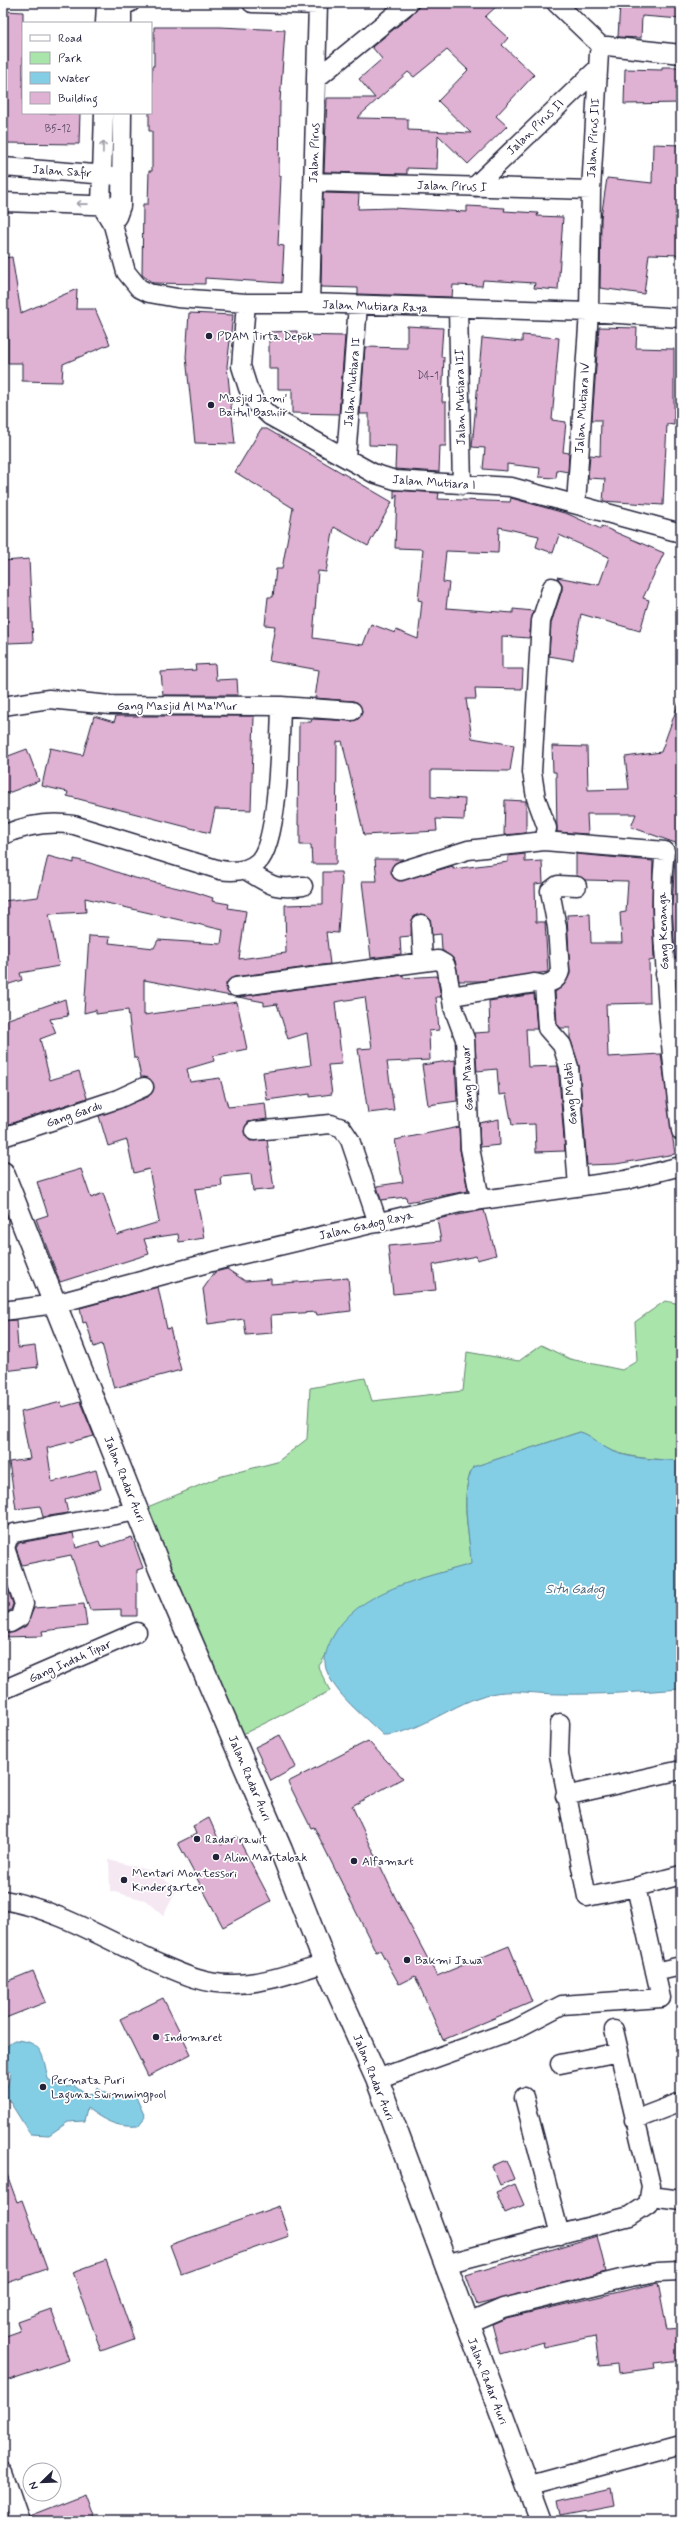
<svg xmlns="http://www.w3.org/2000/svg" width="684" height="2524" viewBox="0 0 684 2524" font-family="Mynerve,sans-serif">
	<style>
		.built { fill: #f5e8f2 }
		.green { fill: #a9e5aa; stroke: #668472 }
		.water { fill: #84cee5; stroke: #5d89a1 }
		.building { fill: #dfb1d3; stroke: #22223b; fill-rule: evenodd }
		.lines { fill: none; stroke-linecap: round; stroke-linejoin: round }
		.street-casing { stroke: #22223b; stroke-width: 21 }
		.secondary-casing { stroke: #22223b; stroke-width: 25 }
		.street { stroke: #fff; stroke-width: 18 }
		.secondary { stroke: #fff; stroke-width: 22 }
		.oneway { stroke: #9c9ca7 }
		.poi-dot { fill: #22223b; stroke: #fff; stroke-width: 1.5 }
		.labels { text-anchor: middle; stroke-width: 3.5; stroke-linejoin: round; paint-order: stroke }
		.number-label { font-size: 10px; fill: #514661 }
		.street-label { font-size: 12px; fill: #22223b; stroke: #fff }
		.poi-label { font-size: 12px; fill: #22223b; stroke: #fff; text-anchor: start }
		.water-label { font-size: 13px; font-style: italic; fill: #445e76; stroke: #fff }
	</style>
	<rect width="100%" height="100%" fill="#fff"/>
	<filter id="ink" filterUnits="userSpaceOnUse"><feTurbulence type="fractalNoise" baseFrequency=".025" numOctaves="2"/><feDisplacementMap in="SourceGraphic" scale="8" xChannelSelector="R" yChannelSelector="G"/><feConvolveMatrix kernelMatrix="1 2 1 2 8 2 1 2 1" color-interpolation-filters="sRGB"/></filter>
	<g filter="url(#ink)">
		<path class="built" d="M109 1860 156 1872 177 1890 163 1916 145 1900 110 1891Z"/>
		<path class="green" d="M665 1301 681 1304V1461C657 1459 632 1459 610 1450 599 1445 592 1435 580 1432L473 1467C459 1495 469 1534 472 1564 428 1577 379 1586 346 1619 332 1633 330 1653 318 1667L330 1691 233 1739 138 1511 222 1476 277 1462 307 1439 310 1388 365 1378 372 1401 463 1391 467 1352 519 1361 541 1345 570 1359 622 1370 637 1361 635 1322Z"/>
		<path class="water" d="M580 1432C592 1435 599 1445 610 1450 632 1460 657 1459 681 1461V1689C640 1692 600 1695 559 1694 537 1694 512 1689 490 1694 456 1701 415 1736 383 1735 364 1716 335 1695 326 1669 323 1658 327 1649 331 1640 356 1589 423 1579 471 1564 470 1534 459 1495 473 1467Z
			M15 2040C43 2041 43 2056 48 2079L56 2084 68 2087 73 2084 88 2095 94 2094 97 2088 110 2095H135L145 2117 138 2126C117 2128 103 2120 87 2108L84 2121 68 2122 49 2135 30 2134 5 2094 11 2073 3 2065C2 2051 4 2047 15 2040Z"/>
		<path class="building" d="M421 3H500L485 17 508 38 502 45 534 75 496 116 507 126 468 164 438 135 437 169 407 168V174L324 172 327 98H375L359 79 382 59 372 47 416 11ZM447 50 468 70 438 101 471 133 408 130V119L357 118 408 72 414 77Z
			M620 3H681V19L642 16 641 38 618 37Z
			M6 11 23 12V113H80L79 144 3 143Z
			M154 27H220L285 30 280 102 279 176H281L278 245 284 246 282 283 205 278V284L153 283 142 275 143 204H148L149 171H152V131H149V113H151L152 66H154Z
			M662 67H681V103L624 104 625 69 662 70Z
			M653 144 681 145V255L649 254 644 294 600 288 601 218 607 178 652 183Z
			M323 193 359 194 358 209 392 208 467 212V206L505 208 504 211 538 213 537 216 563 217 558 290 534 288 535 283 483 280 482 286 453 285 452 297 358 294V288L321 287Z
			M12 257 21 313 77 289 76 309H95L110 344 63 364 62 382 22 381V363H8V338L3 304V258Z
			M189 313 233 315 227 366 235 444 195 443 186 357Z
			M407 326 443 328 441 357H444L442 402H446V446H440L439 472 395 469 396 446 369 445V414H360L365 347 407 348Z
			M599 327 637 328 636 348 674 349V425L667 424 663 505 603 501 605 479 588 478 590 455 600 456 601 420H592Z
			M297 331V335L345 336 339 414 292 413V389H278V369H269V332Z
			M522 335 559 338 552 420 566 422 563 452 569 453 568 472 557 470 556 478 539 477 540 468 507 464V471L483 469 485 448 472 447 482 338 522 342Z
			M261 429H267L392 502 368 546 334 527 326 572 318 571 313 638 363 645 371 624 395 633 396 630 418 639 422 601 418 600 423 549 395 548 397 494 394 499V490L439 493 438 499 510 502 511 498 568 514 601 529V526L664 553 643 598 649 600 640 631 581 614 573 660 549 656 551 623 562 590V584L557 577 599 585 609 557 559 535 553 553 536 547 539 536 499 527 498 553 446 551 443 582 449 583 446 608 513 613V609L533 611 529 638 502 636V669H523L522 689 475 688 476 699H466L472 738 514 745 510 771 431 770V797L465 799 464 820 436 819 437 831 364 835 342 741 337 742 336 864H312L311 845H300V825H298L299 722H311L312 719 352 721 360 717 362 711 358 703 353 701 315 698 319 670 269 661 275 626 265 625 268 597H273L276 569H282L293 508 235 472Z
			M29 559 33 642 8 643 4 561Z
			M215 664 216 680 237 679 238 695H163L161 672 196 670 195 665Z
			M679 702H681V845L631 827 636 814H587L588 834 557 832 556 772H553L552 746 587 747 588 790 629 789 625 757 661 752Z
			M94 716 114 722 116 716H254L251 810 215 809 210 833 67 796 68 792 42 786 50 748 83 755Z
			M27 749 39 781 3 795V758Z
			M505 800 526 801V833L504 835Z
			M525 854V862L542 861 543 883 535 884 536 922H545L548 972 480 981H459L455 960 442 950 441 934 432 935 430 919 421 914 412 920 411 936 400 937 401 954 371 958 362 881H377L375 859H403L394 864 391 869 394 878 399 881 453 866V869L508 862V856Z
			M576 854 653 861 652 907 654 960 649 961 650 1003 606 1004 608 1057 661 1054 675 1154 616 1164 587 1165 579 1066 570 1038V1028H561L557 1024 555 992 564 985 570 974 567 915 590 914 591 943H622L620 913 626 912 628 881 585 880 576 875Z
			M48 856 74 863V859L90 863 131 877 195 892 213 898 212 901 229 904 228 908 246 911 239 959 286 953 285 905 323 904V872H341L342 881 338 933 326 932 330 964 234 977 226 983V989L231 996 144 980V1015L237 1002 247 1049 213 1056 214 1061 187 1069 190 1082 220 1078 228 1107 265 1103 267 1119 248 1122 244 1132 250 1141 267 1140 274 1189 253 1191 251 1174 221 1177 222 1186 195 1189 204 1238 179 1242 178 1234 144 1239 149 1254 60 1282 36 1219 48 1215 37 1182 81 1169 91 1198 103 1193 117 1235 159 1222 149 1169 134 1173 127 1140 108 1146 99 1116 148 1097 154 1088 150 1079 141 1077 137 1058H134L128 1010 96 1014V1010L84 1013 89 936 110 937 109 943 154 948 158 940 221 944 223 930 85 898 86 912 49 914 59 966 20 973 22 980 3 986V901L38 897Z
			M675 858 681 859V957L675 958 672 906Z
			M403 975V978L437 976 441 997H436L439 1030 429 1031 430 1060 387 1062 394 1110 368 1113 358 1049 372 1048 365 997 335 1002 342 1064 328 1065 332 1094 310 1097V1094L267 1100 263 1072 311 1065 307 1033 288 1039 277 1004 264 1006V1002L238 997Z
			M534 994 537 1029H526L528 1067 558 1066 565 1151 536 1152 535 1124 512 1125 506 1094 499 1095 497 1069 477 1071 474 1033 490 1032 489 1001Z
			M65 999 68 1016 50 1019 56 1033 40 1039 50 1080 79 1071 87 1098 3 1126V1021Z
			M455 1060 457 1101 428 1105 422 1065Z
			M499 1119 500 1145 480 1147 479 1123Z
			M459 1127 460 1150 468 1191 407 1202 406 1197 381 1200 377 1186 403 1182 395 1140Z
			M484 1210 496 1255 477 1260 476 1256 433 1265 436 1290 393 1294 388 1246 441 1241 437 1219Z
			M227 1269 245 1281 271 1279V1284L348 1278 351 1311 317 1315 316 1312 271 1315 272 1333 246 1335 244 1319 208 1324 203 1289 215 1272Z
			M158 1287 167 1329 170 1328 181 1370 114 1388 102 1344 94 1347 86 1322 83 1323 80 1308Z
			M16 1320 18 1348 35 1346 38 1367 4 1371 3 1321Z
			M61 1402 62 1407 80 1402 94 1436 47 1448 52 1482 96 1470 101 1489 69 1498 65 1500 68 1513 43 1517 40 1506 16 1509 9 1462 30 1459 21 1412Z
			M73 1533 76 1548 99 1541 101 1547 132 1537 143 1568 137 1570V1616H121V1609L90 1610 71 1555 22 1565 16 1548 19 1543Z
			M3 1575 13 1604 11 1610 7 1612H3Z
			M84 1604 87 1626 42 1631 43 1636 3 1637V1634L15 1632 26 1626 34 1608Z
			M280 1735 296 1767 271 1781 255 1747Z
			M368 1741 403 1778 352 1806 395 1897 437 1976 509 1946 532 2002 443 2040 415 1976 399 1984 380 1950 376 1952 314 1827 311 1828 288 1782Z
			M209 1818 221 1845 237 1836 271 1901 223 1927 178 1843 196 1834 193 1826Z
			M33 1971 46 2002 3 2019V1983Z
			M163 1998 191 2054 148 2076 120 2019Z
			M506 2160 514 2179 500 2185 492 2166Z
			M5 2169 17 2202 22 2200 47 2269 7 2283 3 2272Z
			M515 2184 524 2205 505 2213 496 2192Z
			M279 2206 289 2236 181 2274 170 2245Z
			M597 2236 606 2272 477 2305 466 2275Z
			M106 2260 134 2339 101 2351 73 2272Z
			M658 2283 667 2329 681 2328V2360L654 2363 655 2368 618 2373 617 2364 599 2366 595 2336 544 2347 543 2342 500 2354 492 2324 506 2318Z
			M51 2309 69 2360 3 2382V2337L20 2331 17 2321Z
			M611 2488 614 2505 561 2515 558 2500Z
			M85 2494 95 2521H30L29 2516Z"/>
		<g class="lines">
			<g class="street-casing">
				<path id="street" d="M105 3 114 6 130 3
					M252 3 318 5
					M556 3 601 46
					M105 23 106 4
					M122 23V6
					M316 79 409 3
					M104 113 101 205 113 225 126 272 139 288 149 293 177 298 246 303H310L589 312 681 318
					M3 167 121 176
					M313 182 591 190
					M474 187 597 69
					M3 202 121 206
					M117 217 121 206 122 113
					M246 303 241 366 248 388 256 403 270 416 373 473 395 480 511 487 681 533
					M310 303 318 3
					M458 309 462 485
					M346 458 358 305
					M576 504 589 312 591 190 599 53 601 46H607L681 54
					M3 706 49 699 110 705 281 706 352 711
					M3 835C26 825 49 821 74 825L220 870C233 872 247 872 258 862 279 842 280 737 281 706
					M544 841 547 828 536 798 532 772 541 621 552 587
					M246 870C270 885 274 890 303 886
					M401 871 468 850 544 841 665 851C660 889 662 924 665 961 668 1018 673 1074 681 1131
					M421 924 423 962
					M665 974 681 967
					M544 985 547 1028 562 1045 569 1067 578 1187
					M236 987 438 960 445 964 447 970 453 1007 465 1039 470 1148 480 1199
					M451 996 535 983 544 985C552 982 558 980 560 971L557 927 550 891 558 885 577 886
					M254 1131 331 1124 342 1128 350 1140 378 1223
					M3 1137 118 1099 144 1087
					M3 1311 55 1304 219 1260 460 1203 626 1180 681 1166
					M3 1623H10L20 1617 24 1604 5 1548 8 1539 14 1533 138 1511
					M3 1690 137 1632
					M565 1796 681 1770
					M636 1887 681 1875
					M3 1900C55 1908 107 1940 155 1962 180 1973 205 1985 233 1984 265 1984 295 1972 325 1963
					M655 1972 681 1966
					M560 2064 619 2052
					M377 2079 516 2029 562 2005 661 1998 636 1887 587 1897 559 1755 560 1723
					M524 2097 560 2235
					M634 2120 681 2102
					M651 2196 681 2200
					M445 2264 630 2216 648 2204 651 2186 614 2030
					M466 2324 503 2308 621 2279 657 2272 681 2271
					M3 2472 20 2521
					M527 2486 681 2444"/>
			</g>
			<g class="secondary-casing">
				<path id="secondary" d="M3 1173 160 1569 281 1850 325 1963 377 2079 541 2521"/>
			</g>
			<use href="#street" class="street"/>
			<use href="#secondary" class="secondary"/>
		</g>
		<defs><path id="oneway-shaft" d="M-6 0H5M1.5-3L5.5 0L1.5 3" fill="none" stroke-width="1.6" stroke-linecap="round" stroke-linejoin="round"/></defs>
		<g class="oneway">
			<use href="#oneway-shaft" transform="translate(103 147) rotate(-89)"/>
			<use href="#oneway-shaft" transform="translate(82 204) rotate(-179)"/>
		</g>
	</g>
	<g class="poi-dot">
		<circle cx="209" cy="336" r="4"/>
		<circle cx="211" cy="405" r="4"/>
		<circle cx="197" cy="1839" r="4"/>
		<circle cx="216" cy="1857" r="4"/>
		<circle cx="354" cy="1861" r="4"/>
		<circle cx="124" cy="1880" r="4"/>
		<circle cx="407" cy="1960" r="4"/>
		<circle cx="156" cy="2037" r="4"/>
		<circle cx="43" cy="2087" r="4"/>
	</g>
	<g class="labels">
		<g class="number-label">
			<text x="58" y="132">B5-12</text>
			<text x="428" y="379">D4-1</text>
		</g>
		<g class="street-label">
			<text transform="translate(535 127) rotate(-44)" y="4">Jalan Pirus II</text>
			<text transform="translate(593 138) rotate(-87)" y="4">Jalan Pirus III</text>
			<text transform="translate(314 153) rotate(-88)" y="4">Jalan Pirus</text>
			<text transform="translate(62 171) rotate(4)" y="4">Jalan Safir</text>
			<text transform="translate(452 186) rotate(2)" y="4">Jalan Pirus I</text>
			<text transform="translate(375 306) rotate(2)" y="4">Jalan Mutiara Raya</text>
			<text transform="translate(352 382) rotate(-85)" y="4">Jalan Mutiara II</text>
			<text transform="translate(460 397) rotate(-91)" y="4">Jalan Mutiara III</text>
			<text transform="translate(582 408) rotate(-86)" y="4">Jalan Mutiara IV</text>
			<text transform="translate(434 482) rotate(4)" y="4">Jalan Mutiara I</text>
			<text x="177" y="710">Gang Masjid Al Ma'Mur</text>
			<text transform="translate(663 931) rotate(-92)" y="4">Gang Kenanga</text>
			<text transform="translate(467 1078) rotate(-93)" y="4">Gang Mawar</text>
			<text transform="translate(570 1094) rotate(-95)" y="4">Gang Melati</text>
			<text transform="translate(74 1114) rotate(-19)" y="4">Gang Gardu</text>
			<text transform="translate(366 1225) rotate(-13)" y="4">Jalan Gadog Raya</text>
			<text transform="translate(125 1479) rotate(68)" y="4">Jalan Radar Auri</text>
			<text transform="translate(70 1661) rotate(-24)" y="4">Gang Indah Tipar</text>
			<text transform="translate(250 1778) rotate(67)" y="4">Jalan Radar Auri</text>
			<text transform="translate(374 2077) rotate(68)" y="4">Jalan Radar Auri</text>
			<text transform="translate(488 2381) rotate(69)" y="4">Jalan Radar Auri</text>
		</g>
		<g class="poi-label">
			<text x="217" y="340">PDAM Tirta Depok</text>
			<text x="219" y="402">Masjid Jami'<tspan x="219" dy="14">Baitul Bashiir</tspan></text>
			<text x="205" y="1843">Radar rawit</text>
			<text x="224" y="1861">Alim Martabak</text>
			<text x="362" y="1865">Alfamart</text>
			<text x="132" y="1877">Mentari Montessori<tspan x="132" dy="14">Kindergarten</tspan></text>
			<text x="415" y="1964">Bakmi Jawa</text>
			<text x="164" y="2041">Indomaret</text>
			<text x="51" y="2084">Permata Puri<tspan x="51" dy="14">Laguna Swimmingpool</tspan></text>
		</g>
		<g class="water-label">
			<text x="575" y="1593">Situ Gadog</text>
		</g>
	</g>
	<rect width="684" height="2524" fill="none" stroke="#fff" stroke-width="16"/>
	<rect x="8" y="8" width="668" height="2508" fill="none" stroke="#22223b" stroke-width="1.5" filter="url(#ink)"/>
	<rect x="22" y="22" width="130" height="92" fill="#ffffff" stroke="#a7a7b1"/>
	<rect x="30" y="35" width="20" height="6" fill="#ffffff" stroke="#a7a7b1"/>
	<text x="58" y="42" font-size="12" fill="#22223b">Road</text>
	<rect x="30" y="52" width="20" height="12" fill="#a9e5aa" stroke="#a7a7b1"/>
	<text x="58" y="62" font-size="12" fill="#22223b">Park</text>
	<rect x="30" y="72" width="20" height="12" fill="#84cee5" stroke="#a7a7b1"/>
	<text x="58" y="82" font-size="12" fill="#22223b">Water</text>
	<rect x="30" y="92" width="20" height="12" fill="#dfb1d3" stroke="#a7a7b1"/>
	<text x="58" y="102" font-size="12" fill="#22223b">Building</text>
	<g transform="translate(42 2482) rotate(247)"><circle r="19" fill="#ffffff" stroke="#a7a7b1"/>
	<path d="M0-3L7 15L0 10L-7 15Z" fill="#22223b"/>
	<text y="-6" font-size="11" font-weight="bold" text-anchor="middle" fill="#22223b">N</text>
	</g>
</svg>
